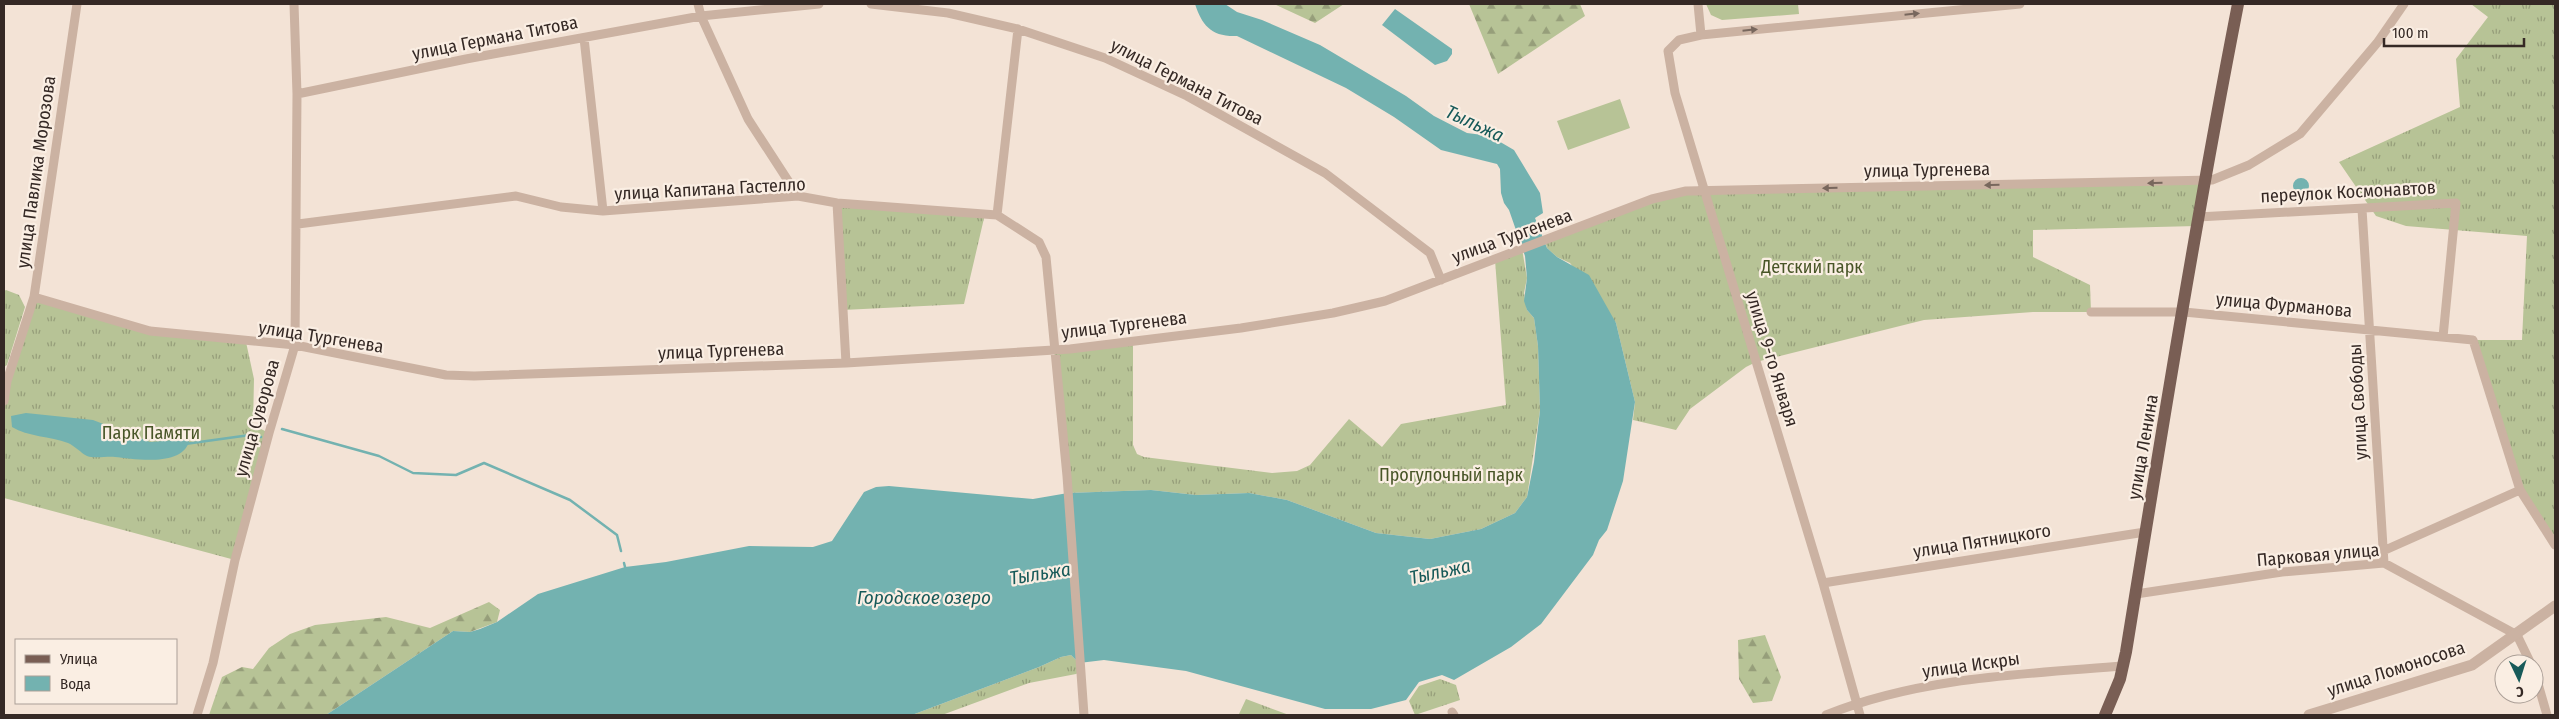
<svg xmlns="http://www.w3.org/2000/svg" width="2559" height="719" viewBox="0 0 2559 719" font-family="'Fira Sans Condensed',sans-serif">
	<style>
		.grass { fill: url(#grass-tufts) }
		.forest { fill: url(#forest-firs) }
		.garden { fill: #b7c396 }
		.water { fill: #73b2b0 }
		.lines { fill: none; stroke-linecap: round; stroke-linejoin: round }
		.stream { stroke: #73b2b0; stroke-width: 2.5 }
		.minor { stroke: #cbb2a2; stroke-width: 9 }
		.tertiary { stroke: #cbb2a2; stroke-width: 11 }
		.primary { stroke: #795e54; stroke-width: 12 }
		.oneway { fill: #78675d }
		.labels { text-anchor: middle; stroke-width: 4.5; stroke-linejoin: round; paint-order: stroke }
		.street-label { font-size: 18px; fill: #352925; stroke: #faeee3 }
		.park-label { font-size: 18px; fill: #485527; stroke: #faeee3 }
		.water-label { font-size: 19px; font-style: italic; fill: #175a59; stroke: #faeee3 }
	</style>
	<defs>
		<pattern id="grass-tufts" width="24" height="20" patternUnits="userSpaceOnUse" patternTransform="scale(1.25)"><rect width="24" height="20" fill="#b7c396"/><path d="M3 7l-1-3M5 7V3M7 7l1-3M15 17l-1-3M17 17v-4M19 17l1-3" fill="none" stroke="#969e7a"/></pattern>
		<pattern id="forest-firs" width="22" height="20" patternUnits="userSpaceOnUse" patternTransform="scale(1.25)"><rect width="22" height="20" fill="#b7c396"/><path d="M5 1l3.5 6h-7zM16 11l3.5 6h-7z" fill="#969e7a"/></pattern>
	</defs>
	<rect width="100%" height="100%" fill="#f3e3d6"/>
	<path class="grass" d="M2471 4H2555V545L2520 490 2473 340H2522L2527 236 2406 226 2376 216 2339 162 2460 107 2456 59 2488 17Z
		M2203 182 2197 226 2033 230V257L2090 285 2091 312H2033L1924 320 1756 362 1746 367 1690 409 1676 430 1633 420 1635 402 1616 323 1570 263 1557 257 1547 248 1545 241 1686 191Z
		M837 203 985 214 964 304 843 310Z
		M1522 249 1527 278 1524 293 1527 310 1534 318 1538 346 1540 410 1527 497 1515 513 1481 529 1430 539 1376 533 1287 500 1249 493 1196 495 1151 490 1068 493 1054 350 1133 341V445L1137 454 1144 457 1272 473 1297 471 1310 465 1349 419 1382 447 1401 424 1506 405 1495 260Z
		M6 290 19 295 25 307 7 365 4 367V291Z
		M34 297 150 331 246 342 254 379 253 425 269 433 235 560 4 498V398Z
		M1071 655 1079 663 1080 672 1076 674 1029 683 942 715H912L1039 667 1061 657Z
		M1440 679 1456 685 1460 700 1415 715 1409 701 1419 686Z
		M1246 699 1289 715H1241L1239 714Z"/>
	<path class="forest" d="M1274 4H1344L1315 23Z
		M1469 4H1580L1585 16 1498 74Z
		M489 602 500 610 497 622 470 632 453 631 326 715H209L222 677 242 667 253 669 269 648 290 634 315 625 386 617 430 628Z
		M1765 635 1781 677 1772 701 1753 703 1739 679 1738 640Z"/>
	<path class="garden" d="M1706 4H1798L1799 14 1722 20 1711 15Z
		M1620 99 1630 128 1568 150 1557 121Z"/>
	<path class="water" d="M1195 4H1225L1237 12 1262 20 1320 45 1406 96 1434 116 1467 133 1490 136 1514 150 1540 193 1543 213 1535 218 1547 248 1557 257 1589 275 1616 323 1635 402 1623 481 1607 530 1599 540 1593 555 1541 624 1511 647 1454 680 1442 675 1419 682 1406 700 1371 709H1325L1186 671 1104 660 1079 663 1071 655 1061 657 1039 667 912 715H326L453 631 470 632 480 629 497 622 538 594 625 567 666 562 749 546 813 547 832 541 864 492 876 487 889 486 1033 499 1068 493 1151 490 1196 495 1249 493 1287 500 1376 533 1430 539 1481 529 1515 513 1527 497 1534 462 1540 410 1538 346 1534 318 1527 310 1524 301 1527 278 1525 256 1509 210 1504 203 1501 193 1500 169 1497 164 1441 150 1394 117 1346 88 1237 36C1211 37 1202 25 1195 4Z
		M1395 9 1452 49V54L1447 61 1435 65 1382 25Z
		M2293 186a8 8 0 1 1 16 0a8 8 0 1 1-16 0Z
		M26 413 93 420 150 442 188 439 189 442C181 467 134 459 115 457 107 456 95 459 87 456 81 453 75 446 68 443 50 436 28 437 12 427L11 416Z"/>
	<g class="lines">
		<path class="stream" d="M282 429 379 456 413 473 456 475 484 463 570 500 617 535 621 551
			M185 444 250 435 261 437
			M624 563 625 567"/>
		<path class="minor" d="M698 4 701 16 748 119 798 196
			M871 4 948 13 1018 29 1105 58 1187 96 1325 173 1430 253 1441 280
			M1698 4 1701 35
			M584 38 603 211
			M297 94 466 59 701 16 819 4
			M837 203 846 363
			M2362 209 2384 563
			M997 215 1018 29
			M2198 217 2456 203 2443 337
			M298 224 516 196 561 207 603 211 798 196 837 203 997 215 1039 242 1046 257 1067 476 1084 715
			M34 297 150 331 295 345 446 375 474 376 846 363 1070 349 1241 328 1333 313 1385 301 1652 199 1686 191 2212 180 2249 165 2300 134 2377 43 2404 4
			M2091 312H2184L2473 340 2520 490 2555 545
			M4 401 7 381 34 297 77 4
			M2383 551 2520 490
			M1823 583 2145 532
			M2136 594 2282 572 2384 563 2517 635 2531 664
			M2534 670 2547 715
			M1452 712 1454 715
			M197 715 213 663 235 560 269 433 295 345 297 94 294 4
			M1826 715C1920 677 2024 674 2123 666
			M1860 715 1823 583 1675 93 1668 51 1679 40 1701 35 2020 4"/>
		<path class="tertiary" d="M2309 715 2472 665 2555 606"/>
		<path class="primary" d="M2105 715 2120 679 2126 652C2161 436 2196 219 2238 4"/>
	</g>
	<defs><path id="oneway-solid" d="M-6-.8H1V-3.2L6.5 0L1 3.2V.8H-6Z" transform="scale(1.25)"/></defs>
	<g class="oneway">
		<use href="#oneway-solid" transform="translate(1912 14) rotate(-6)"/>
		<use href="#oneway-solid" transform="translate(1750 30) rotate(-6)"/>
		<use href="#oneway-solid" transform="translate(2155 183) rotate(179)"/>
		<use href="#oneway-solid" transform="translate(1992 185) rotate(179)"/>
		<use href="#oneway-solid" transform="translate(1830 188) rotate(179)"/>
	</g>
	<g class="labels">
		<g class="street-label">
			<text transform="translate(495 38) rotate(-11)" y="6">улица Германа Титова</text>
			<text transform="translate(1187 82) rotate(27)" y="6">улица Германа Титова</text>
			<text transform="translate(1927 170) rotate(-1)" y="6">улица Тургенева</text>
			<text transform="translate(36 172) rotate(-82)" y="6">улица Павлика Морозова</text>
			<text transform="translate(710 189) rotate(-3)" y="6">улица Капитана Гастелло</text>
			<text transform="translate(2348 192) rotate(-3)" y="6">переулок Космонавтов</text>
			<text transform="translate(1512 236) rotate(-20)" y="6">улица Тургенева</text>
			<text transform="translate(2284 305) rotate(5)" y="6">улица Фурманова</text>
			<text transform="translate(1124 325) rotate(-7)" y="6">улица Тургенева</text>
			<text transform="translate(321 337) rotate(9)" y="6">улица Тургенева</text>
			<text transform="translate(721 351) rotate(-2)" y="6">улица Тургенева</text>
			<text transform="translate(1772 359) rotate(73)" y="6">улица 9-го Января</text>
			<text transform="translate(2358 402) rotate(-93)" y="6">улица Свободы</text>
			<text transform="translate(257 418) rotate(-74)" y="6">улица Суворова</text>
			<text transform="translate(2143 447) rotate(-80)" y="6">улица Ленина</text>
			<text transform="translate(1982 541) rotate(-9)" y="6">улица Пятницкого</text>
			<text transform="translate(2318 555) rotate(-5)" y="6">Парковая улица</text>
			<text transform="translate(1971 665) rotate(-8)" y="6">улица Искры</text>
			<text transform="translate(2396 669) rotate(-18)" y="6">улица Ломоносова</text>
		</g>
		<g class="park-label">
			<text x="1812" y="273">Детский парк</text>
			<text x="151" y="439">Парк Памяти</text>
			<text x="1451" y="481">Прогулочный парк</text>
		</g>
		<g class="water-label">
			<text transform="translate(1475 123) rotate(25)" y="7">Тыльжа</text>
			<text transform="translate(1440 571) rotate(-12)" y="7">Тыльжа</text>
			<text transform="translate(1040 573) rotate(-9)" y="7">Тыльжа</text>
			<text x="924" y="604">Городское озеро</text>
		</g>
	</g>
	<rect width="2559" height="719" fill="none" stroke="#352925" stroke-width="10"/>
	<rect x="15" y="639" width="162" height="65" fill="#faeee3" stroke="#ab9f97"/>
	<rect x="25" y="655" width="25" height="8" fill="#795e54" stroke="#ab9f97"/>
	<text x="60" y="664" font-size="15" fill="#352925">Улица</text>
	<rect x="25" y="676" width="25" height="15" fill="#73b2b0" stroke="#ab9f97"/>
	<text x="60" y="689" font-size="15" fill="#352925">Вода</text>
	<g transform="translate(2519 679) rotate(176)"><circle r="24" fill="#faeee3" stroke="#ab9f97"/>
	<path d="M0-4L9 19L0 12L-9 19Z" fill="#175a59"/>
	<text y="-8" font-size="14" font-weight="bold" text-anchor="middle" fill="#352925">С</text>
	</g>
	<path d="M2384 38v8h140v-8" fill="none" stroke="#352925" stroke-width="2.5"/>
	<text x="2392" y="38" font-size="15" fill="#352925" stroke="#faeee3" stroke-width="4" paint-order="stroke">100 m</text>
</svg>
